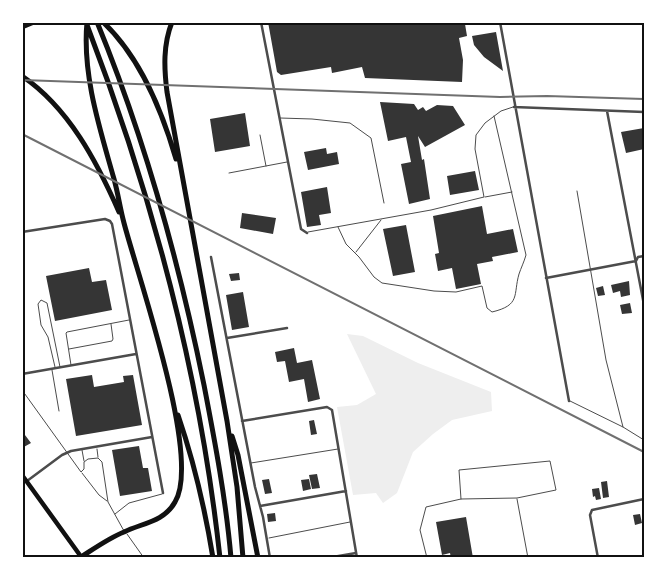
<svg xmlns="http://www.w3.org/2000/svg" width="667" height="580" viewBox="0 0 667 580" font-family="'Asap Condensed',sans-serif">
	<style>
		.green { fill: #eee }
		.building { fill: #353535 }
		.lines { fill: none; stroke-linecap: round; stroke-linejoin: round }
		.service { stroke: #4c4c4c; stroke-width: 1 }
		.minor { stroke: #4c4c4c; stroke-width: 2.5 }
		.primary { stroke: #111; stroke-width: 4.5 }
		.motorway { stroke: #111; stroke-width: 5 }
		.rail { stroke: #707070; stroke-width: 2 }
		.neatline { fill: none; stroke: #111; stroke-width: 2 }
	</style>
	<rect width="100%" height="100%" fill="#fff"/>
	<path class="green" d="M347 334 363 336 418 363 491 392 492 411 452 420 433 434 413 452 397 493 383 503 376 493 353 495 337 407 357 405 376 394Z"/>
	<path class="building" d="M268 22H461L462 24H465L467 36 459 38 463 60 462 82 365 78 362 67 332 73 331 67 281 75 277 72Z
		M496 32 503 71 484 57 474 45 472 36Z
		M380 102 414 104 418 110 423 107 426 111 437 105 453 106 465 125 425 147 418 136 422 160 424 159 430 199 409 204 401 164 411 162 406 137 388 141Z
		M245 113 250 146 215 152 210 119Z
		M644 128V149L626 153 621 132Z
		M326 148 327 154 337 152 339 164 308 170 304 152Z
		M475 171 479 190 450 195 447 176Z
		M327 187 331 213 319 215 321 225 307 227 301 192Z
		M482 206 487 234 513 229 518 252 492 257 493 261 477 264 481 284 456 289 452 268 438 271 435 254 439 253 433 216Z
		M242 213 276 218 273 234 240 228Z
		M406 225 415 272 393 276 383 229Z
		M89 268 92 282 106 280 112 310 55 321 46 276Z
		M239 273 240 280 231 281 229 274Z
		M629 281 630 295 621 297 620 291 613 293 611 285Z
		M603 286 605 295 598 296 596 288Z
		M243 292 249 327 232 330 226 295Z
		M630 303 632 313 622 314 620 305Z
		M294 348 297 363 312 360 320 399 308 402 304 379 289 382 285 361 277 362 275 352Z
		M92 375 94 387 124 382 123 376 133 375 142 425 76 436 66 379Z
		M314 420 317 434 311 435 309 421Z
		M22 431 31 443 22 448Z
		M139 446 143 468H148L152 491 120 496 112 450Z
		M317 474 320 488 312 489 309 475Z
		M269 479 272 493 265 494 262 480Z
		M309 479 311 489 303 491 301 480Z
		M607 481 609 497 603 498 601 482Z
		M599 488 601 499 596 500 595 496 593 497 592 489Z
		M275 513 276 521 268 522 267 514Z
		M640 514 642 523 635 525 633 515Z
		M466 517 473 558H451L450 553 442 555 436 522Z"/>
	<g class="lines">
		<path class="service" d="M280 118 312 119 350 123 371 138 384 203
			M260 135 266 166
			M229 173 287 162
			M577 191 606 360 623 427
			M485 197 512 192
			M338 227 346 244 359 257 374 277 382 283 434 291 456 292 482 286 487 308 492 312C521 305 513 295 519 274 521 268 524 262 526 255L494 116
			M308 232 431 210 484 197 475 149 476 135 485 123 501 111 513 107
			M356 252 381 220
			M69 349 112 341 113 339 111 324
			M71 365 66 333 67 332 129 320
			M55 367 48 337 41 325 38 304 41 300 47 303 60 367
			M52 370 59 411
			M22 390 81 472 84 469V462L88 459 98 458 102 462 108 502 124 531
			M570 401 623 427 644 440
			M97 449 98 457
			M82 450 84 461
			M251 463 338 449
			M82 473 99 495 107 501
			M517 499 528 558
			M115 514 129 503 162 494
			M127 534 144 558
			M269 538 350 522
			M427 558 420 530 426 507 461 499 517 498 556 490 550 461 459 470 461 499"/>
		<path class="minor" d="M261 22 301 229 307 233
			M500 22 569 401
			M514 107 644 112
			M607 111 644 305
			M22 232 105 219 110 221 112 224 163 493
			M211 257 255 487 263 517 270 558
			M546 278 636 261 638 257 644 256
			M227 338 287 328
			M22 374 136 354
			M242 421 327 407 332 410 357 558
			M27 481 62 455 71 451 152 437
			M260 506 346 491
			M72 558 80 557
			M327 558 356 553
			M598 558 590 515 592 510 644 499"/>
		<path class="primary" d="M22 475 82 558"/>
		<path class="motorway" d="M97 22C145 139 179 262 204 385 215 442 226 500 231 558
			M103 22C141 58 162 111 176 159
			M172 22C163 45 164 68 167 92L227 421 237 487 243 558
			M87 25C153 197 200 374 220 558
			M22 27 34 22
			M22 76C69 108 97 162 119 212
			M178 415C194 462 205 509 213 558
			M232 436 238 455 258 558
			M81 557C95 548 109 538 124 532 142 523 164 522 175 502 202 458 138 277 124 223 120 208 118 193 114 179 100 129 82 75 87 22"/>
		<path class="rail" d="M22 80 500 97 547 96 644 99
			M22 134 644 452"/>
	</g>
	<rect width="667" height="580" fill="none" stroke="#ffffff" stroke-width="48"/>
	<rect x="24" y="24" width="619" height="532" class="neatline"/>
</svg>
